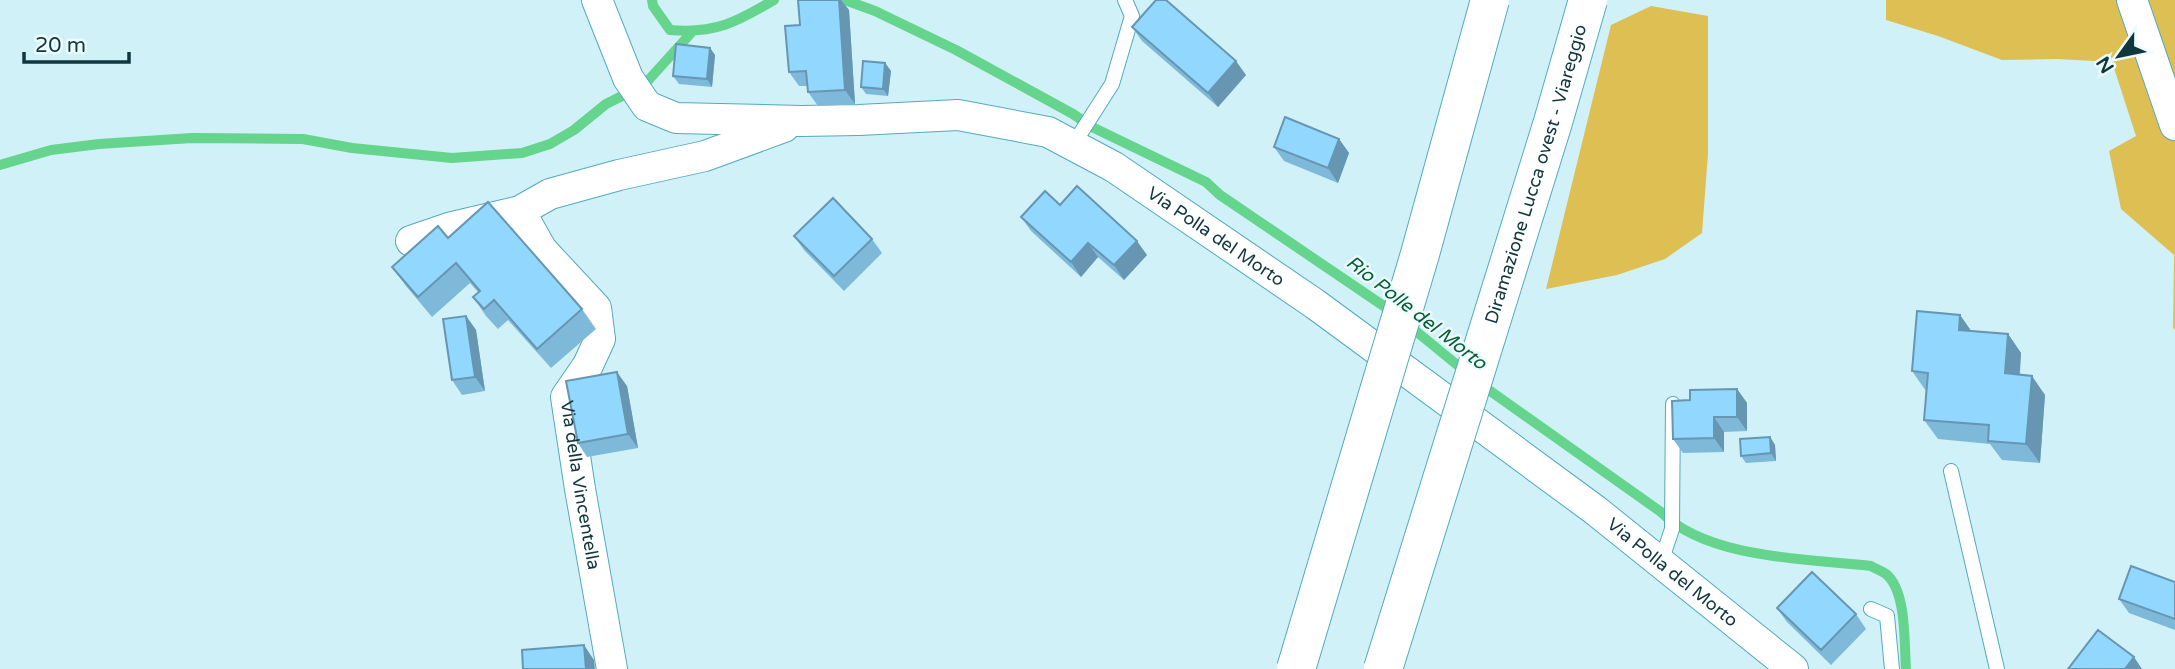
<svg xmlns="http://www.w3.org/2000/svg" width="2175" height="669" viewBox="0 0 2175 669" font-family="'Varela Round',sans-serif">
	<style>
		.green { fill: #debf54 }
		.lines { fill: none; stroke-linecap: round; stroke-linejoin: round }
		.stream { stroke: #65d48c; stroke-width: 10 }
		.lane-casing { stroke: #52aabc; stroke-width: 16 }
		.street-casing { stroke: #52aabc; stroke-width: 32 }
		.lane { stroke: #fff; stroke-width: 14 }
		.street { stroke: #fff; stroke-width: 30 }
		.highway-bridge-casing { stroke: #52aabc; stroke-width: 40; stroke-linecap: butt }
		.highway-bridge { stroke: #fff; stroke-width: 38 }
		.wall { fill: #7eb9da }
		.shaded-wall { fill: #6696b1 }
		.building { fill: #92d7fd; stroke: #6696b1; stroke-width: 2 }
		.labels { text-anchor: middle; stroke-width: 5; stroke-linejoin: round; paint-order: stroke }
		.street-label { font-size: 18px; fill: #11373e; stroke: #ebfbfe }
		.water-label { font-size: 19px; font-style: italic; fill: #075e30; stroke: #ebfbfe }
	</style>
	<rect width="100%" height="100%" fill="#d1f1f8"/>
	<path class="green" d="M1886 0H2175V330L2173 328 2174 255 2121 209 2109 151 2136 136 2112 62 2057 59 2002 60 1938 36 1886 20Z
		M1651 6 1708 16V154L1702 233 1665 259 1617 275 1546 289 1611 25Z"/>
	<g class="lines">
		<path class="stream" d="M652 0 653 6 670 30C715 34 737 22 774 0
			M845 0 875 11 956 50 1073 114 1092 127 1206 182 1220 195 1394 313
			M0 165 51 150 99 144 192 138 303 139 352 148 452 158 522 153 550 144 574 130 606 104 644 85 692 32
			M1406 323 1467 373
			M1479 383 1661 512C1707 559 1809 559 1871 566 1876 569 1882 571 1886 574 1907 591 1904 644 1906 669"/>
		<g class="lane-casing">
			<path id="lane" d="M1073 145 1112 84 1132 16 1125 0
				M1951 471 1997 669
				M1661 562 1672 529 1673 404
				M1871 609 1887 616 1892 669"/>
		</g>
		<g class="street-casing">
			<g id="street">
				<path id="s1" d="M597 0 628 78 647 106 676 118 801 121 859 120 958 115 1048 132 1114 167 1315 304 1595 510 1793 669"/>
				<path d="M2132 0 2175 125"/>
				<path id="s2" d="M520 211 542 250 596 308 600 339 588 365 566 397 580 489 612 669"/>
				<path d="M411 241 452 227 520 211 550 194 619 175 705 156 784 127"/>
			</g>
		</g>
		<use href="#lane" class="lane"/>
		<use href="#street" class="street"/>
		<g class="highway-bridge-casing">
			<g id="highway-bridge">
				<path d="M1296 669 1420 254 1490 0"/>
				<path id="s3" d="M1383 669 1553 122 1588 0"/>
			</g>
		</g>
		<use href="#highway-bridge" class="highway-bridge"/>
	</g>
	<path class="wall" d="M798 0H841L849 10 855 104 818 106 808 92 807 86H799L789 72 800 25Z
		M1132 27 1246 75 1218 107 1142 41Z
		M710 48 715 55 712 87 679 84 673 76Z
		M885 63 891 71 888 96 866 94 861 87Z
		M1339 139 1349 153 1338 183 1284 161 1274 147Z
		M1060 205 1147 255 1124 280 1098 257 1081 277 1031 231 1021 217Z
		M794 236 872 239 882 253 844 291 804 250Z
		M448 238 582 309 596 329 551 368 508 320 498 329 486 316 473 297 478 292 470 283 432 317 406 286 392 267Z
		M1960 315 1971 331 2008 334 2021 353 2020 375 2045 395 2040 463 2002 460 1990 444 1938 439 1924 420 1926 391 1912 371Z
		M466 316 476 330 485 391 462 395 452 380Z
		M627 386 638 448 587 457 578 443Z
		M1737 389 1747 403V431L1724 432V452L1683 453 1673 439Z
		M1770 437 1775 445 1776 461 1746 463 1741 456Z
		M2175 582V630L2129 613 2119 599Z
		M1777 608 1856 614 1866 629 1831 665 1787 622Z"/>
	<path class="shaded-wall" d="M839 0H841L849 10 855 104 845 90Z
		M710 48 715 55 712 87 707 79Z
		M1236 61 1246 75 1218 107 1208 93Z
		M885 63 891 71 888 96 883 89Z
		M1339 139 1349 153 1338 183 1328 168Z
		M1137 241 1147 255 1124 280 1114 265Z
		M1088 243 1098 257 1081 277 1071 262Z
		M1960 315 1974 335 1959 330Z
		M466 316 476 330 485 391 475 377Z
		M2008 334 2021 353 2018 393 2005 373Z
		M617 372 627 386 638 448 628 434Z
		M2032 376 2045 395 2040 463 2026 444Z
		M1737 389 1747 403V431L1737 417Z
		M1714 417 1724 432V452L1714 438Z
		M1770 437 1775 445 1776 461 1771 453Z
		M584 645 594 660 595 669H586Z
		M2134 657 2142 669H2125Z"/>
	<path class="building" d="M798 0H839L845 90 808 92 806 71 789 72 785 26 800 25Z
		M1156 0H1166L1236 61 1208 93 1132 27Z
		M676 44 710 48 707 79 673 76Z
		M863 61 885 63 883 89 861 87Z
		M1285 117 1339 139 1328 168 1274 147Z
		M1077 186 1137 241 1114 265 1088 243 1071 262 1021 217 1045 191 1060 205Z
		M833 198 872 239 834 276 794 236Z
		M488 202 582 309 537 349 494 300 484 309 473 297 480 291 456 263 418 297 392 267 438 226 448 238Z
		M1917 311 1960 315 1959 330 2008 334 2005 373 2032 376 2026 444 1988 441 1989 425 1924 420 1928 373 1912 371Z
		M466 316 475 377 452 380 443 319Z
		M617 372 628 434 578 443 566 381Z
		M1737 389V417H1714V438L1673 439 1672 401 1690 400V390Z
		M1770 437 1771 453 1741 456 1740 439Z
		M2131 566 2175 582V619L2119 599Z
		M1812 572 1856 614 1821 650 1777 608Z
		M2098 630 2134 657 2125 669H2068Z
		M584 645 586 669H523L522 650Z"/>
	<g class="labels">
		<g class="street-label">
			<text dy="6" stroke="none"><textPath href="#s3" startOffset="518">Diramazione Lucca ovest - Viareggio</textPath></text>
			<text dy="6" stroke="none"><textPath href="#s1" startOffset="721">Via Polla del Morto</textPath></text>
			<text dy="6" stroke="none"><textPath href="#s2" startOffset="312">Via della Vincentella</textPath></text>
			<text dy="6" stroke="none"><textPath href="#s1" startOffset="1288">Via Polla del Morto</textPath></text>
		</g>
		<g class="water-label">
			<text transform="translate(1417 312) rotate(38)" y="7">Rio Polle del Morto</text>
		</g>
	</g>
	<g transform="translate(2119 56) rotate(237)" stroke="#ebfbfe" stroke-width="5" paint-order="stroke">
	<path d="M0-5L12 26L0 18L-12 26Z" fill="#11373e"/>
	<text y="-10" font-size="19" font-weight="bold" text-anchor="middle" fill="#11373e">N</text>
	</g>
	<path d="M24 52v10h105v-10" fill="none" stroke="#11373e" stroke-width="3.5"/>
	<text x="35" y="52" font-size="21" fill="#11373e" stroke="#ebfbfe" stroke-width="5" paint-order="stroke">20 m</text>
</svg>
